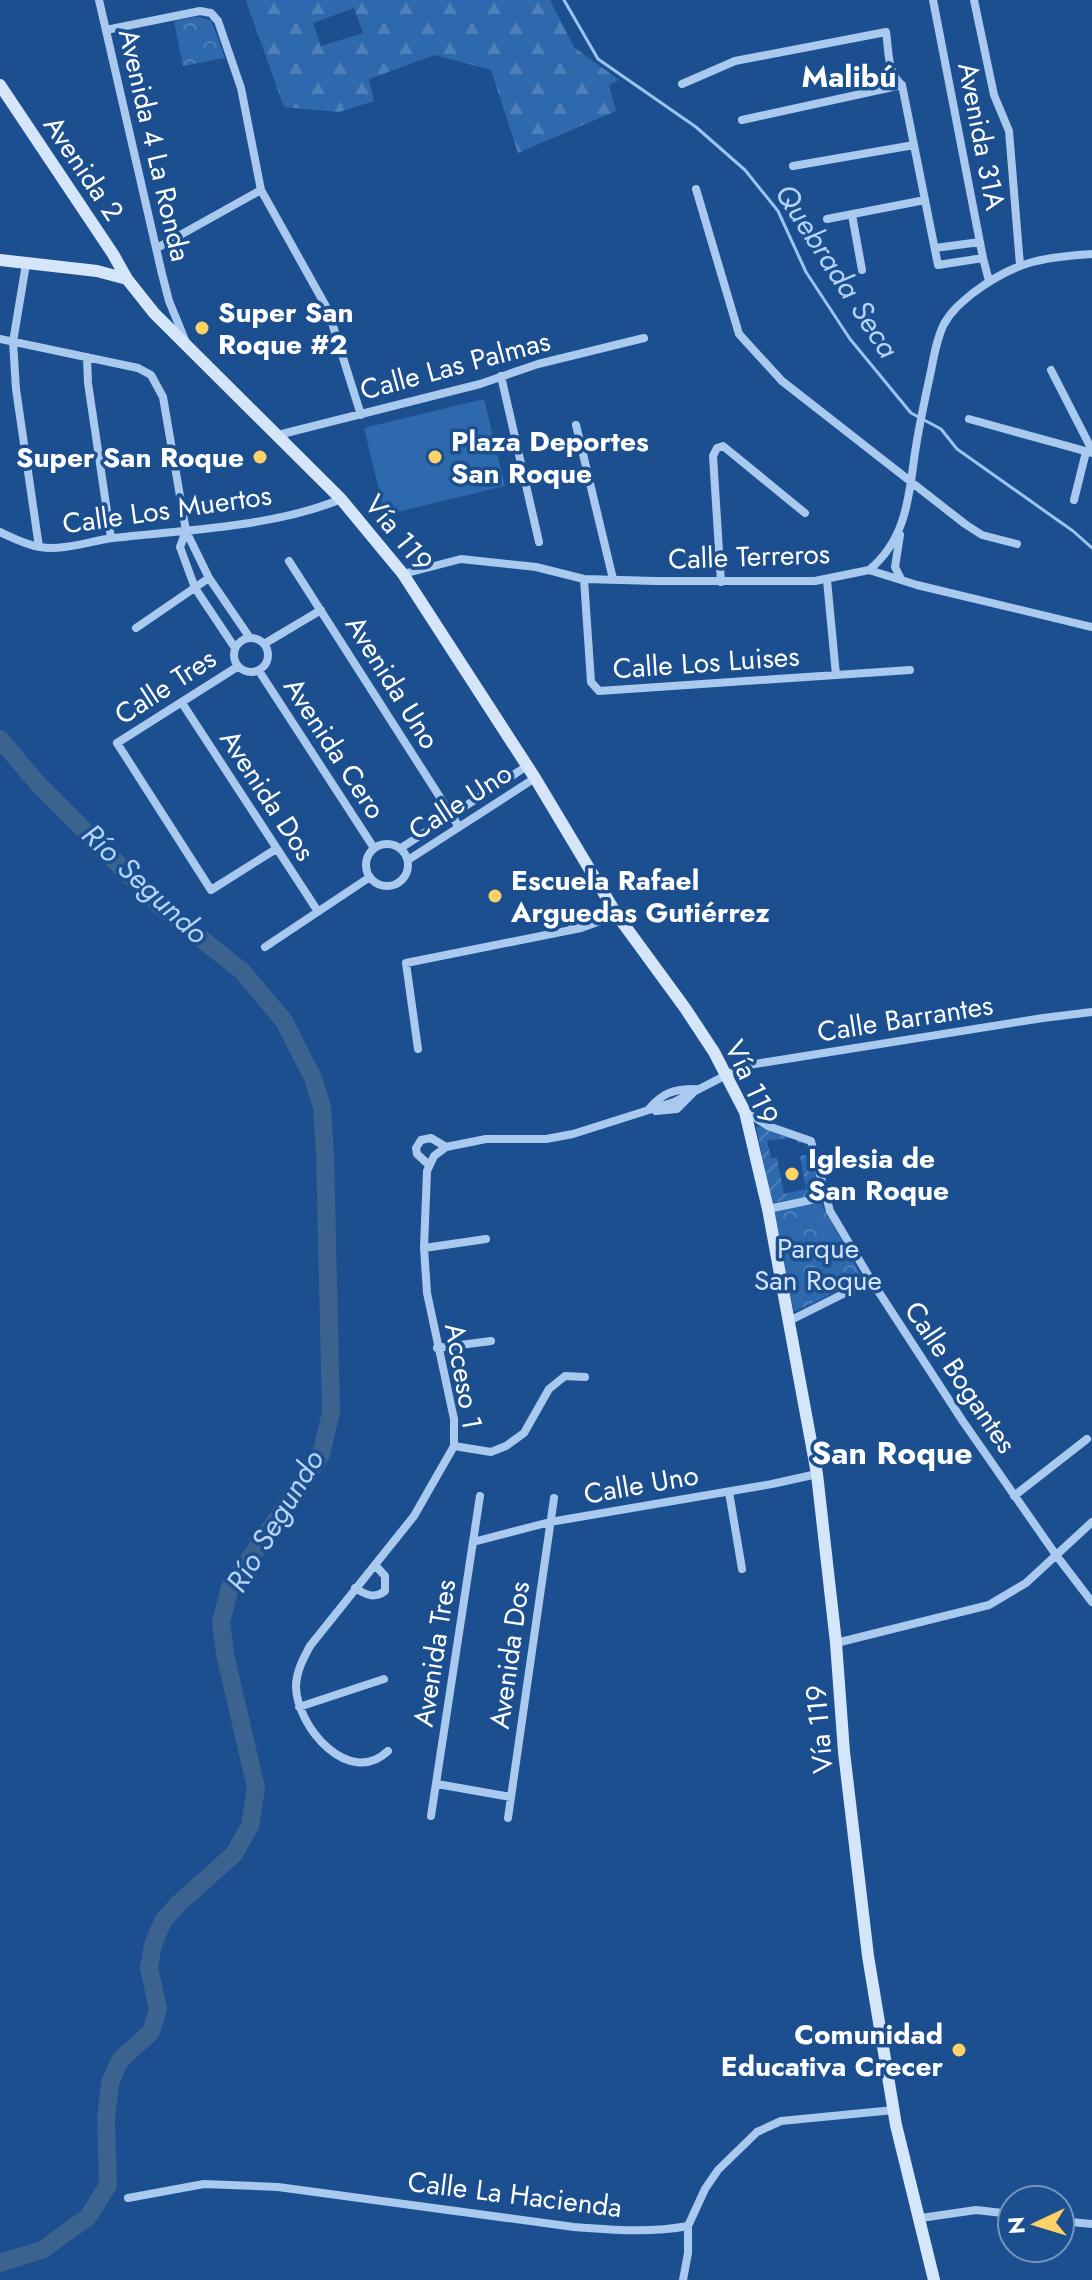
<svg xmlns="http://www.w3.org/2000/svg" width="1092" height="2280" viewBox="0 0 1092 2280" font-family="Jost,sans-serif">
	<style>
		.grass { fill: #2e69ad }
		.forest { fill: url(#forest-firs); fill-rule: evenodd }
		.park { fill: url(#park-crowns) }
		.garden { fill: url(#garden-furrows); fill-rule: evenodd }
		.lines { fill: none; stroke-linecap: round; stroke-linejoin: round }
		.stream { stroke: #9cc4f0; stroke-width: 3 }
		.river { stroke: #3c6290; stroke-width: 18 }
		.street { stroke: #a9c9ee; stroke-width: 8 }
		.secondary { stroke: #d6e6fa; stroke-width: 12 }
		.poi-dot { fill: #ffd166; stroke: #1b4f8f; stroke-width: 3 }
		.labels { text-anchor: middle; stroke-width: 7; stroke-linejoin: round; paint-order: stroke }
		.street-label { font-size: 28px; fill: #fff; stroke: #1b4f8f }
		.poi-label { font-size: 28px; font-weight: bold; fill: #fff; stroke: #1b4f8f; text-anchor: start }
		.park-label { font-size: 28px; fill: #cfe3fa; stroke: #1b4f8f }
		.neighbourhood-label { font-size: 30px; font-weight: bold; fill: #fff; stroke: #1b4f8f }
		.water-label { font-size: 30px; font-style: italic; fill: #b5d3f5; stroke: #1b4f8f }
		.quarter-label { font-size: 32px; font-weight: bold; fill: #fff; stroke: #1b4f8f }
	</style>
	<defs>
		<pattern id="forest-firs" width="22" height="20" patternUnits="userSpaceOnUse" patternTransform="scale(2)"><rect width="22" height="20" fill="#2e69ad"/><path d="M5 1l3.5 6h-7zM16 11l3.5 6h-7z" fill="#4d80b9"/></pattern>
		<pattern id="park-crowns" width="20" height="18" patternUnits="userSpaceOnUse" patternTransform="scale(2)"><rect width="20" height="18" fill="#2e69ad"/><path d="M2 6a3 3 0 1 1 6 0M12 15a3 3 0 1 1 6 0" fill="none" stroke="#4d80b9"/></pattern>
		<pattern id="garden-furrows" width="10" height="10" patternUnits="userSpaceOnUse" patternTransform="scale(2)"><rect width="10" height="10" fill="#2e69ad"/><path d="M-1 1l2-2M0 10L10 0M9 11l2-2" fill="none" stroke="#4d80b9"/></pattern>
	</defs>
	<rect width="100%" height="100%" fill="#1b4f8f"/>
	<path class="grass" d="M484 399 505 486 385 515 364 428Z"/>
	<path class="forest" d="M250 0H550L574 47 619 80 609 85 616 111 518 153 491 70 435 55 369 79 374 101 339 112 284 107 246 1ZM354 8 363 33 321 46 313 23Z"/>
	<path class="park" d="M197 17 211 20 225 58 183 66 174 21Z
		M820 1201 863 1279 794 1312 774 1211Z"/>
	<path class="garden" d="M756 1126C815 1140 809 1136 821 1194L772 1203ZM796 1137 798 1143H804L809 1147 810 1154 800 1156 806 1189 784 1194 777 1158H771L767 1141Z"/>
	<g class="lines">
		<path class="stream" d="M564 0 598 59 696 127 745 170 778 211 806 272 850 339 911 413 941 429 957 449 1073 531 1092 548"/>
		<path class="river" d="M0 739 38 784 160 906 242 971 284 1021 313 1078 322 1107 325 1153 331 1412 321 1455 230 1587 221 1622 225 1654 256 1788 250 1826 234 1854 177 1905 163 1921 153 1945 149 1968 158 2009 151 2032 120 2060 110 2083 106 2119 108 2185 88 2217 42 2250 0 2263"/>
		<path class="street" d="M99 0 162 274 169 301 185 340
			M933 0 983 258 989 281
			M974 0 994 95 1009 131 1020 265
			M106 30 200 11 211 13 218 21 241 88 261 190 328 310 361 415
			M682 84 735 61 886 32C889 51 887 73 902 85L938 265 983 258
			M742 120 902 85
			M793 166 914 145
			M696 189 739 334 782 381 965 524 982 535 1017 544
			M852 215 862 270
			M827 219 925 200
			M157 248 261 190
			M935 248 980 242
			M26 264 13 342 16 389 39 547
			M0 339 138 368 151 375 163 397 186 531 209 578 250 638
			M87 357 88 383 111 538
			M1051 370 1092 450
			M501 376 539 542
			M969 419 1092 453
			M576 425 613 579
			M278 435 480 384 538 364 644 338
			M1074 500 1086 452
			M186 531 180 547 195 588 235 648
			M0 532C13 538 26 545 40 547 63 551 90 541 113 538 183 530 275 527 341 499
			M900 535 895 567 901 579
			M289 561 459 827
			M869 570C902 543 908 506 913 467 917 434 924 403 931 371 934 355 937 338 944 324 951 311 962 302 973 293 1014 262 1042 257 1092 254
			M403 574 461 559 536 567 584 579 656 581H815L869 570 917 585 1092 627
			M584 579 591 682 599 691 910 670
			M827 580 836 675
			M721 582 713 456 717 448 723 446 805 513
			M136 628 209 578
			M234 655a17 17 0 1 1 34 0a17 17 0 1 1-34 0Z
			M264 644 321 610
			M237 667 117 743 211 890 276 849
			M259 671 374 848
			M182 703 317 910
			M366 865a21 21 0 1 1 42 0a21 21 0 1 1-42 0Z
			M401 848 527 766
			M408 860 535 778
			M571 929 579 922 614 908
			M265 947 370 877
			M418 1049 406 963 581 928 617 915
			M648 1110C662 1093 673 1089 695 1089
			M656 1111 677 1109 692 1094
			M746 1112 768 1126 811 1141 830 1211 871 1280 962 1420 1056 1555 1092 1602
			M429 1165 417 1154 416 1148 421 1140 431 1138 446 1147
			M768 1209 825 1197
			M424 1248 486 1239
			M789 1321 871 1280
			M437 1348 491 1341
			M454 1446 491 1452 506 1446 524 1433 549 1389 565 1376 585 1377
			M729 1492 742 1569
			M1014 1496 1087 1439
			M473 1542 550 1522 772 1484 817 1474
			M355 1588C366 1595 374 1599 385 1591V1576L375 1565
			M836 1643 989 1605 1026 1583 1092 1522
			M299 1707 384 1679
			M388 1751C349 1788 297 1727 296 1687 296 1672 303 1659 310 1646L414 1516 454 1446V1419L427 1293 424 1248 427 1171 434 1156 446 1147 486 1139H546L573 1134 674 1102 738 1069 755 1064 1043 1018 1092 1012
			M437 1784 511 1797
			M431 1816 480 1496
			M508 1818 554 1498
			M128 2198 204 2184 278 2187 574 2227C611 2230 651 2233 688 2226L705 2189 718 2170 757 2132 781 2121 894 2110
			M921 2218 976 2210 1012 2214
			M1060 2221 1092 2224
			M683 2280 688 2253V2226"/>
		<path class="secondary" d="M0 85 113 254 127 279 154 313 341 499 403 574 535 778 617 915 685 1008 714 1052 745 1112 768 1209 817 1474 836 1643 844 1752 868 1956 896 2125 934 2280
			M0 260 97 271 127 279"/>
	</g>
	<g class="poi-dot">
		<circle cx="202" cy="328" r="8"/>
		<circle cx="260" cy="457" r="8"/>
		<circle cx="435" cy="457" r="8"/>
		<circle cx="495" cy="896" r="8"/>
		<circle cx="792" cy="1174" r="8"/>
		<circle cx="959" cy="2050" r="8"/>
	</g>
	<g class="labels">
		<g class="street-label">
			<text transform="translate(982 136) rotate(79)" y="10">Avenida 31A</text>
			<text transform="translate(155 145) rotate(77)" y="10">Avenida 4 La Ronda</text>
			<text transform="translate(84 168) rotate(56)" y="10">Avenida 2</text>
			<text transform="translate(455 365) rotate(-15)" y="10">Calle Las Palmas</text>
			<text transform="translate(167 509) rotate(-8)" y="10">Calle Los Muertos</text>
			<text transform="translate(399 533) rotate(51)" y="10">Vía 119</text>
			<text transform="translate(749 556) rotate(-2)" y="10">Calle Terreros</text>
			<text transform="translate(706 662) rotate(-4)" y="10">Calle Los Luises</text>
			<text transform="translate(393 682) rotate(58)" y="10">Avenida Uno</text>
			<text transform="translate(165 686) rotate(-33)" y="10">Calle Tres</text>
			<text transform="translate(335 748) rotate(57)" y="10">Avenida Cero</text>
			<text transform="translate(268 795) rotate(57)" y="10">Avenida Dos</text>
			<text transform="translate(460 801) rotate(-33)" y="10">Calle Uno</text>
			<text transform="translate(905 1018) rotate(-9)" y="10">Calle Barrantes</text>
			<text transform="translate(752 1082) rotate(65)" y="10">Vía 119</text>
			<text transform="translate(464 1376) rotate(80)" y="10">Acceso 1</text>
			<text transform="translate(961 1377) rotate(56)" y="10">Calle Bogantes</text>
			<text transform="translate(641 1484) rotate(-10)" y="10">Calle Uno</text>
			<text transform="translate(434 1653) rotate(-81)" y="10">Avenida Tres</text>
			<text transform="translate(509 1655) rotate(-82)" y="10">Avenida Dos</text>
			<text transform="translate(819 1729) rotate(-95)" y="10">Vía 119</text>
			<text transform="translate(515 2194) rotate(7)" y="10">Calle La Hacienda</text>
		</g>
		<g class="poi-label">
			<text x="218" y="322">Super San<tspan x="218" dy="32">Roque #2</tspan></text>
			<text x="451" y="451">Plaza Deportes<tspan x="451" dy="32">San Roque</tspan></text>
			<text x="244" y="467" text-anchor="end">Super San Roque</text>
			<text x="511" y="890">Escuela Rafael<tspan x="511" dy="32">Arguedas Gutiérrez</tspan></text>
			<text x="808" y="1168">Iglesia de<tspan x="808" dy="32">San Roque</tspan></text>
			<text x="943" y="2044" text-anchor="end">Comunidad<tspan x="943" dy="32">Educativa Crecer</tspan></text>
		</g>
		<g class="park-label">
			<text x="818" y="1258">Parque<tspan x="818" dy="32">San Roque</tspan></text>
		</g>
		<g class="neighbourhood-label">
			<text x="849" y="87">Malibú</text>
		</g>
		<g class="water-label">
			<text transform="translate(837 271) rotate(57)" y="10">Quebrada Seca</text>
			<text transform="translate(145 884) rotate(43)" y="10">Río Segundo</text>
			<text transform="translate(275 1521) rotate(-59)" y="10">Río Segundo</text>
		</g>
		<g class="quarter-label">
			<text x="892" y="1464">San Roque</text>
		</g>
	</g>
	<g transform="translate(1036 2224) rotate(266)"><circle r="38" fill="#1b4f8f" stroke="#7695bc" stroke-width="2"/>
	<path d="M0-6L14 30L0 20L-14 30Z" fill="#ffd166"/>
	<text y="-12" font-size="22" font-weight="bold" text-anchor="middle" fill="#ffffff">N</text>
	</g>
</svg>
